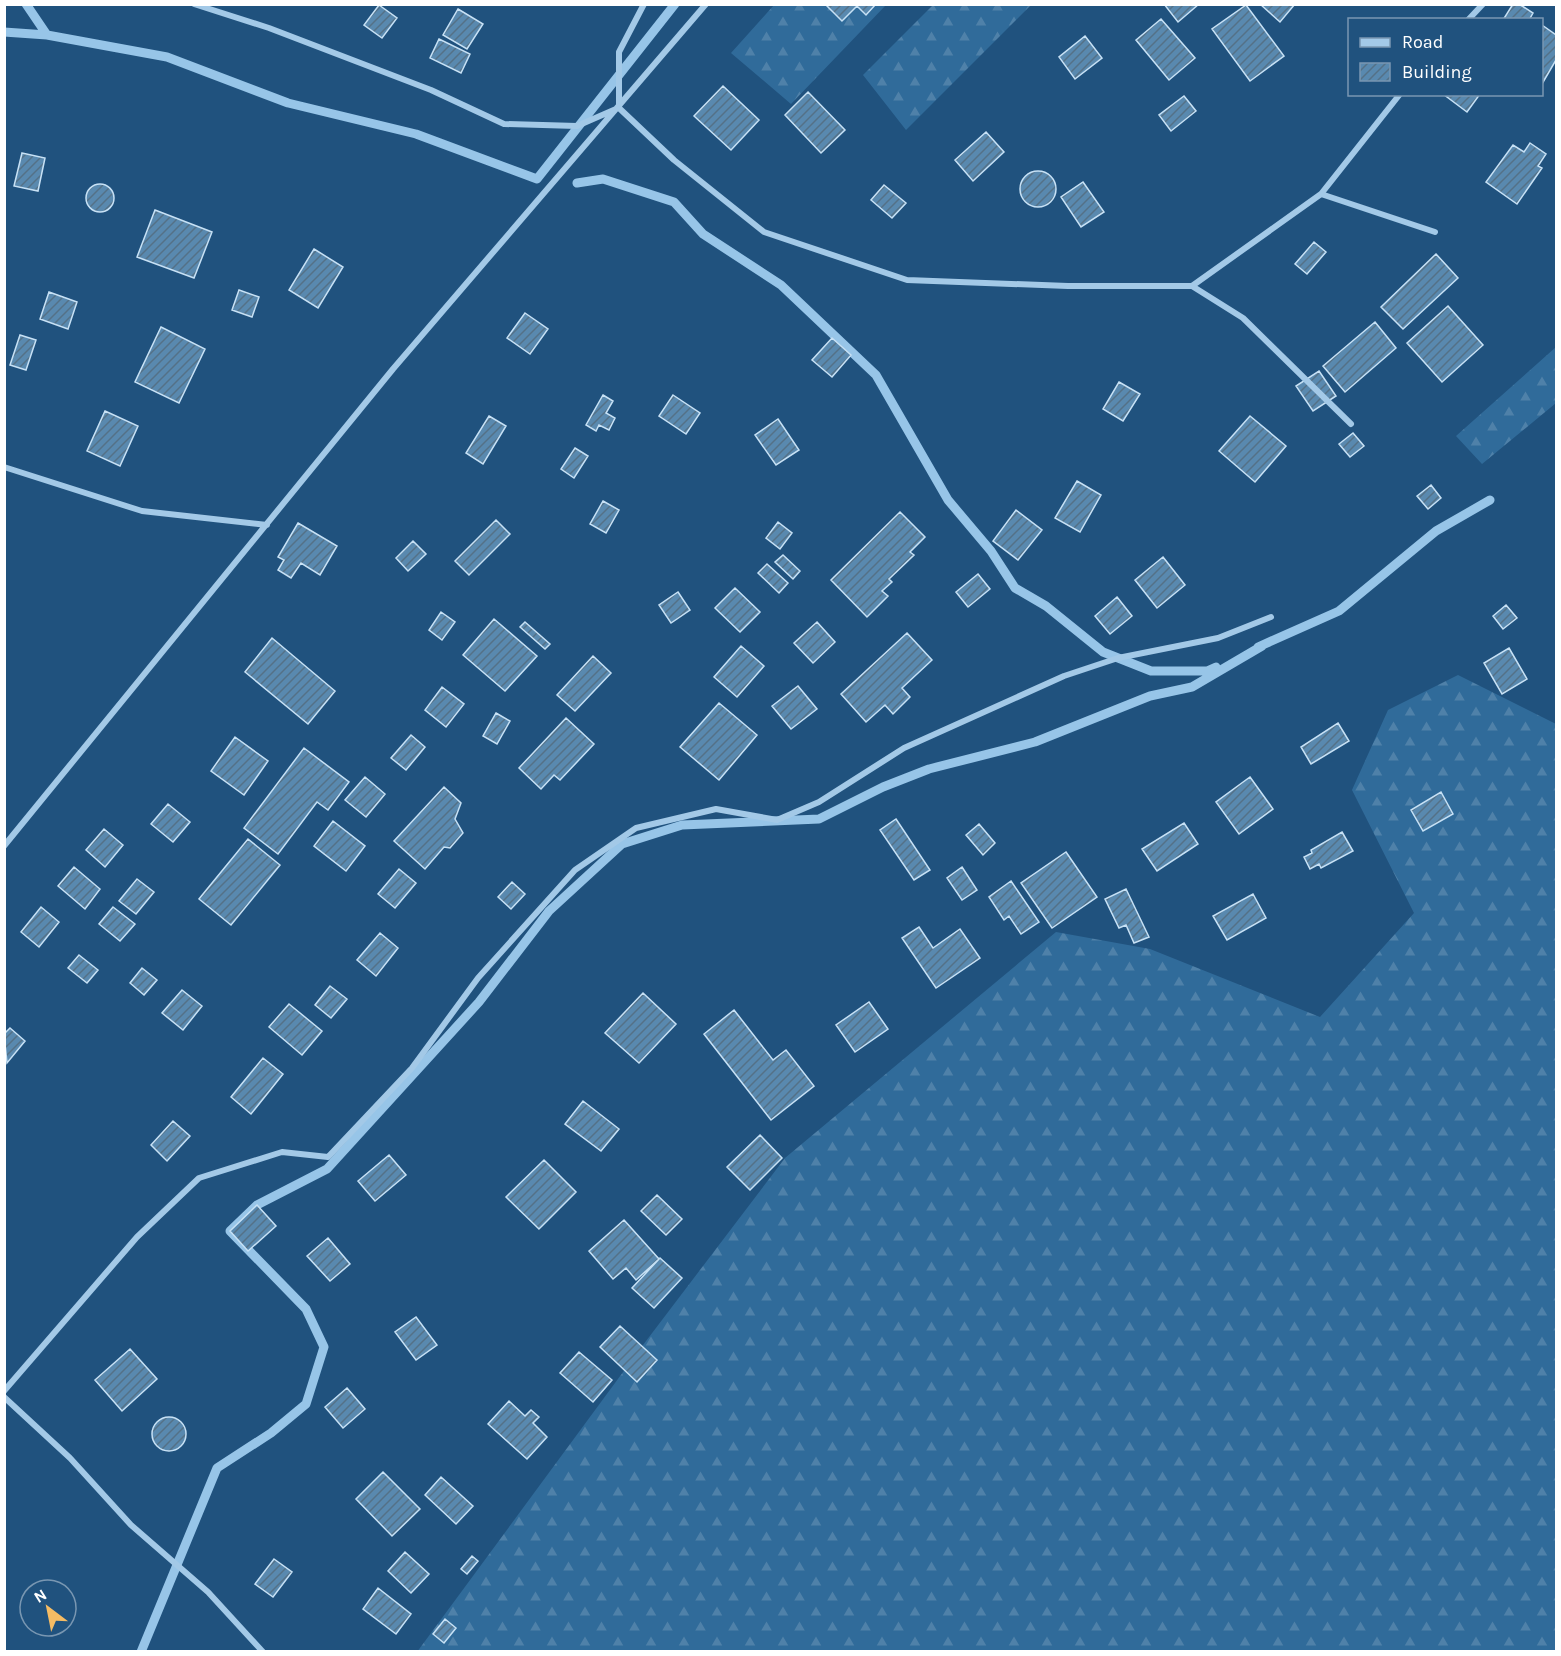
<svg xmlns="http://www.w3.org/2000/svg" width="1561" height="1656" viewBox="0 0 1561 1656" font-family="Karla,sans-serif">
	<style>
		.forest { fill: url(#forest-firs) }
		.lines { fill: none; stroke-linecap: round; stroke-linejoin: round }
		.stream { stroke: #97c5e8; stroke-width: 9 }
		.building { fill: url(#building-hatch); stroke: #c7e1f5; stroke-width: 1.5 }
		.minor { stroke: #a3c9e7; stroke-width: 6 }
	</style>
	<defs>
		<pattern id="forest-firs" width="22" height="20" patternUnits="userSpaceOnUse" patternTransform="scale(1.5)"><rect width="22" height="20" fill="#306b9a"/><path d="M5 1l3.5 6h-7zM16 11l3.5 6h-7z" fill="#4f81a9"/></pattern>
		<pattern id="building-hatch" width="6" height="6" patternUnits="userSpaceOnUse" patternTransform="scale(1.5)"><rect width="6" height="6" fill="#5989af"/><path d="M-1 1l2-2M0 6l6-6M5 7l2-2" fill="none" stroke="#547187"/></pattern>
	</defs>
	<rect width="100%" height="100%" fill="#20527e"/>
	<path class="forest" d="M774 5H886L791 104 731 53Z
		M933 5H1031L906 130 863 75Z
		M1556 347V403L1482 464 1456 436Z
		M1458 675 1556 724V1651L417 1652 640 1349 785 1158 1056 932 1150 949 1320 1017 1414 913 1352 790 1388 710Z"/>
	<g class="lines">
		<path class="stream" d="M26 4 47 35
			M4 32 47 35 167 57 288 103 416 134 537 179 675 4
			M577 183 603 179 674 202 703 234 781 285 876 375 948 500 991 551 1015 588 1046 606 1103 652 1151 671H1207L1216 667
			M1258 647 1339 611 1436 531 1490 500
			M141 1652 217 1468 271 1433 306 1404 324 1347 306 1309 230 1231 257 1205 327 1169 479 1002 549 911 622 844 682 825 819 819 883 787 929 769 1035 742 1150 696 1192 687 1262 646"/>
	</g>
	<path class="building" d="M825 4H876L866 15 857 6 842 21Z
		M1164 4H1199L1178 22Z
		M1260 4H1295L1280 22Z
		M1513 4H1519L1533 13 1529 20H1503Z
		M379 5 397 18 382 38 364 25Z
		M1246 5 1284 56 1250 81 1212 29Z
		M458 9 483 24 467 49 443 35Z
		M1161 19 1195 58 1169 80 1136 40Z
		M1542 25 1556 35V60L1542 84Z
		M1085 36 1102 58 1075 79 1059 57Z
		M439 39 470 54 461 73 430 58Z
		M723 86 759 120 731 150 694 116Z
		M808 92 845 130 821 153 785 115Z
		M1443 94H1480L1467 112Z
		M1184 96 1196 111 1171 131 1159 115Z
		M986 132 1004 152 973 181 955 160Z
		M1530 143 1546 154 1538 166 1542 168 1517 204 1486 182 1513 145 1524 152Z
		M22 153 45 158 38 191 14 186Z
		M1020 189a18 18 0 1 1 36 0a18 18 0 1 1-36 0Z
		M1083 182 1104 212 1081 227 1061 197Z
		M86 198a14 14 0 1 1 28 0a14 14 0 1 1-28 0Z
		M884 185 906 203 892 218 871 200Z
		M155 210 212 232 194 278 137 257Z
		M1314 242 1326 252 1307 274 1295 264Z
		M314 249 343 267 318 308 289 290Z
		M1436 254 1458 278 1403 329 1381 307Z
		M239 290 259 297 252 317 232 310Z
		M49 292 77 302 68 329 40 319Z
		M1448 306 1483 345 1442 382 1407 343Z
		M525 313 548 329 530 354 507 338Z
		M1375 322 1396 348 1345 392 1323 366Z
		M161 327 205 349 179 403 135 382Z
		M20 335 36 340 26 370 10 365Z
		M832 338 851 355 832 377 812 360Z
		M1319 371 1336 396 1313 411 1296 386Z
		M1119 382 1140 394 1123 421 1103 409Z
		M603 395 613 401 606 413 615 418 609 430 599 425 596 431 586 425Z
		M673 395 700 413 686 434 659 416Z
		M105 411 138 426 120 466 87 451Z
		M489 416 506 426 483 464 466 453Z
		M1250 416 1286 446 1255 482 1219 451Z
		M778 419 799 450 776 465 755 435Z
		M1353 433 1364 446 1350 457 1339 444Z
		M575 448 588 456 574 478 561 469Z
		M1077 481 1101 495 1080 532 1055 518Z
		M1431 485 1441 498 1428 509 1417 496Z
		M603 501 619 510 606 533 590 524Z
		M1016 510 1042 530 1018 560 993 541Z
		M900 512 925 537 910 552 914 555 889 579 892 582 882 591 888 596 867 617 831 580Z
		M496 520 510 534 469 575 455 561Z
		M778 522 792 533 780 549 766 538Z
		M298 523 337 546 320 575 301 563 291 578 278 570 284 560 278 557Z
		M413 541 426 554 408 571 396 558Z
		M783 555 800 571 793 579 775 562Z
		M1163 557 1185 585 1157 608 1135 580Z
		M767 564 788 583 779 593 758 573Z
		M978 574 990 589 968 607 956 592Z
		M735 588 760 612 740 632 715 608Z
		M678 592 690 610 671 623 659 605Z
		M1117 597 1132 616 1110 634 1095 616Z
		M1506 605 1517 618 1503 629 1493 616Z
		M441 612 455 622 442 640 429 630Z
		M494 619 537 656 505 691 463 655Z
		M525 622 550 644 545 649 520 627Z
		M817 622 835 642 813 663 794 643Z
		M907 633 932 660 902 688 910 697 893 714 885 705 866 722 841 694Z
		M272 638 335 691 308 724 245 672Z
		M741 646 764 666 737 697 714 677Z
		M1509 648 1527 679 1502 694 1484 663Z
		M593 656 611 673 575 711 557 695Z
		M798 686 817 709 791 729 772 706Z
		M442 687 464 704 446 727 425 710Z
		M719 703 757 735 719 780 680 747Z
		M496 713 510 721 497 744 483 736Z
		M566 718 594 744 560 780 554 775 541 789 519 768Z
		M1338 723 1349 741 1311 764 1301 747Z
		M411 735 425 747 406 770 391 758Z
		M235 737 268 761 244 795 211 771Z
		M304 748 349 782 328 810 317 802 278 854 244 828Z
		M365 777 385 794 366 817 345 800Z
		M1250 777 1273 809 1239 834 1216 802Z
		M444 787 461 803 455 819 463 833 450 848 444 847 425 869 394 841Z
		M1441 792 1453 814 1423 831 1411 810Z
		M168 804 190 822 173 842 151 824Z
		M896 819 930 870 914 880 880 830Z
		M333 821 365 846 346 871 314 846Z
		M1184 823 1198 844 1157 871 1142 849Z
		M979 824 995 843 983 855 966 835Z
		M104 829 123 845 105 867 86 850Z
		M1342 832 1353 851 1321 868 1319 864 1310 869 1304 857 1312 853 1311 850Z
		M248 839 280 865 231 925 199 899Z
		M1066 852 1097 897 1052 928 1021 883Z
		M74 867 100 889 85 909 58 886Z
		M962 867 977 890 962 900 947 878Z
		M399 869 416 883 395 908 378 894Z
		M137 879 154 892 136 914 119 901Z
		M1011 881 1039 922 1021 934 1009 916 1004 920 989 897Z
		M512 882 525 894 511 909 498 897Z
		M1126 889 1149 937 1134 943 1126 925 1119 928 1105 899Z
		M1253 894 1266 918 1227 940 1213 916Z
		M41 907 59 922 39 947 21 932Z
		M113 907 135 924 120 941 99 924Z
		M919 927 933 948 960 929 980 958 936 988 902 938Z
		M380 933 398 948 376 976 357 960Z
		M79 955 98 970 87 983 68 968Z
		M142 968 157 980 144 995 130 983Z
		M330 986 347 999 331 1018 315 1005Z
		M182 990 202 1006 183 1030 162 1013Z
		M643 993 676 1024 639 1063 605 1033Z
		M869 1002 888 1029 855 1052 836 1025Z
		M289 1004 322 1031 302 1055 269 1027Z
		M734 1010 773 1060 786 1050 814 1086 771 1120 704 1034Z
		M10 1028 25 1041 7 1063 4 1034Z
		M263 1058 283 1074 251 1114 231 1097Z
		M583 1101 619 1129 601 1151 565 1124Z
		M173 1121 190 1136 167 1161 151 1145Z
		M760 1135 782 1158 750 1190 727 1167Z
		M389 1155 406 1175 375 1201 358 1181Z
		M544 1160 576 1192 539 1229 506 1197Z
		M657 1195 682 1219 666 1235 641 1211Z
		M257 1205 276 1226 248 1251 230 1231Z
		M624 1220 659 1259 636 1280 626 1268 613 1279 589 1251Z
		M328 1238 350 1264 330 1281 307 1256Z
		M660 1258 682 1278 654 1308 632 1288Z
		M416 1317 437 1345 416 1360 395 1332Z
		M620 1326 657 1360 637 1382 600 1347Z
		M130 1349 157 1379 122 1411 95 1380Z
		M579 1352 612 1380 593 1402 560 1373Z
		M347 1388 365 1409 343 1428 325 1407Z
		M509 1401 525 1416 531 1410 539 1417 533 1423 547 1437 527 1459 488 1424Z
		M152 1434a17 17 0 1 1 34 0a17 17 0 1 1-34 0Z
		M383 1472 420 1509 392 1536 356 1499Z
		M441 1477 473 1506 456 1524 425 1495Z
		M405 1552 429 1574 411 1593 388 1571Z
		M472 1556 478 1561 467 1574 461 1569Z
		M274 1559 292 1572 273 1597 255 1584Z
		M378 1588 411 1614 396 1634 363 1609Z
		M445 1619 456 1628 444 1643 433 1634Z"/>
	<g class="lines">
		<path class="minor" d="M194 4 269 28 431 90 504 124 577 126 616 109
			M644 4 619 52V108L674 160 764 232 907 280 1068 286H1192L1243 318 1351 424
			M1468 20 1483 4
			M1321 194 1435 232
			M1192 286 1321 194 1400 94
			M4 467 142 511 267 525
			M4 846 393 369 706 4
			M4 1391 137 1237 199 1178 282 1152 328 1157 412 1068 478 978 575 870 636 828 716 809 777 820 819 802 904 748 1064 676 1118 658 1218 638 1271 617
			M4 1397 70 1458 131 1525 208 1592 263 1652"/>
	</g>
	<rect width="1561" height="1656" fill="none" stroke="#ffffff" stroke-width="12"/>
	<rect x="1348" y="18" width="195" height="78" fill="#20527e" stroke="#7997b2" stroke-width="1.5"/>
	<rect x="1360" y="38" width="30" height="9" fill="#a3c9e7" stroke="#7997b2" stroke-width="1.5"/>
	<text x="1402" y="48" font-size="18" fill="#ffffff">Road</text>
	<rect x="1360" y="63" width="30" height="18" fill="url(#building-hatch)" stroke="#7997b2" stroke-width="1.5"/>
	<text x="1402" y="78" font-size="18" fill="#ffffff">Building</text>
	<g transform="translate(48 1608) rotate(328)"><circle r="28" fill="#20527e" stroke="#7997b2" stroke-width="1.5"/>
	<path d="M0-4.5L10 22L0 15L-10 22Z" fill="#f5bc64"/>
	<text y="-9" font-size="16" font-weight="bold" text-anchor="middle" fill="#ffffff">N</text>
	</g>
</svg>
